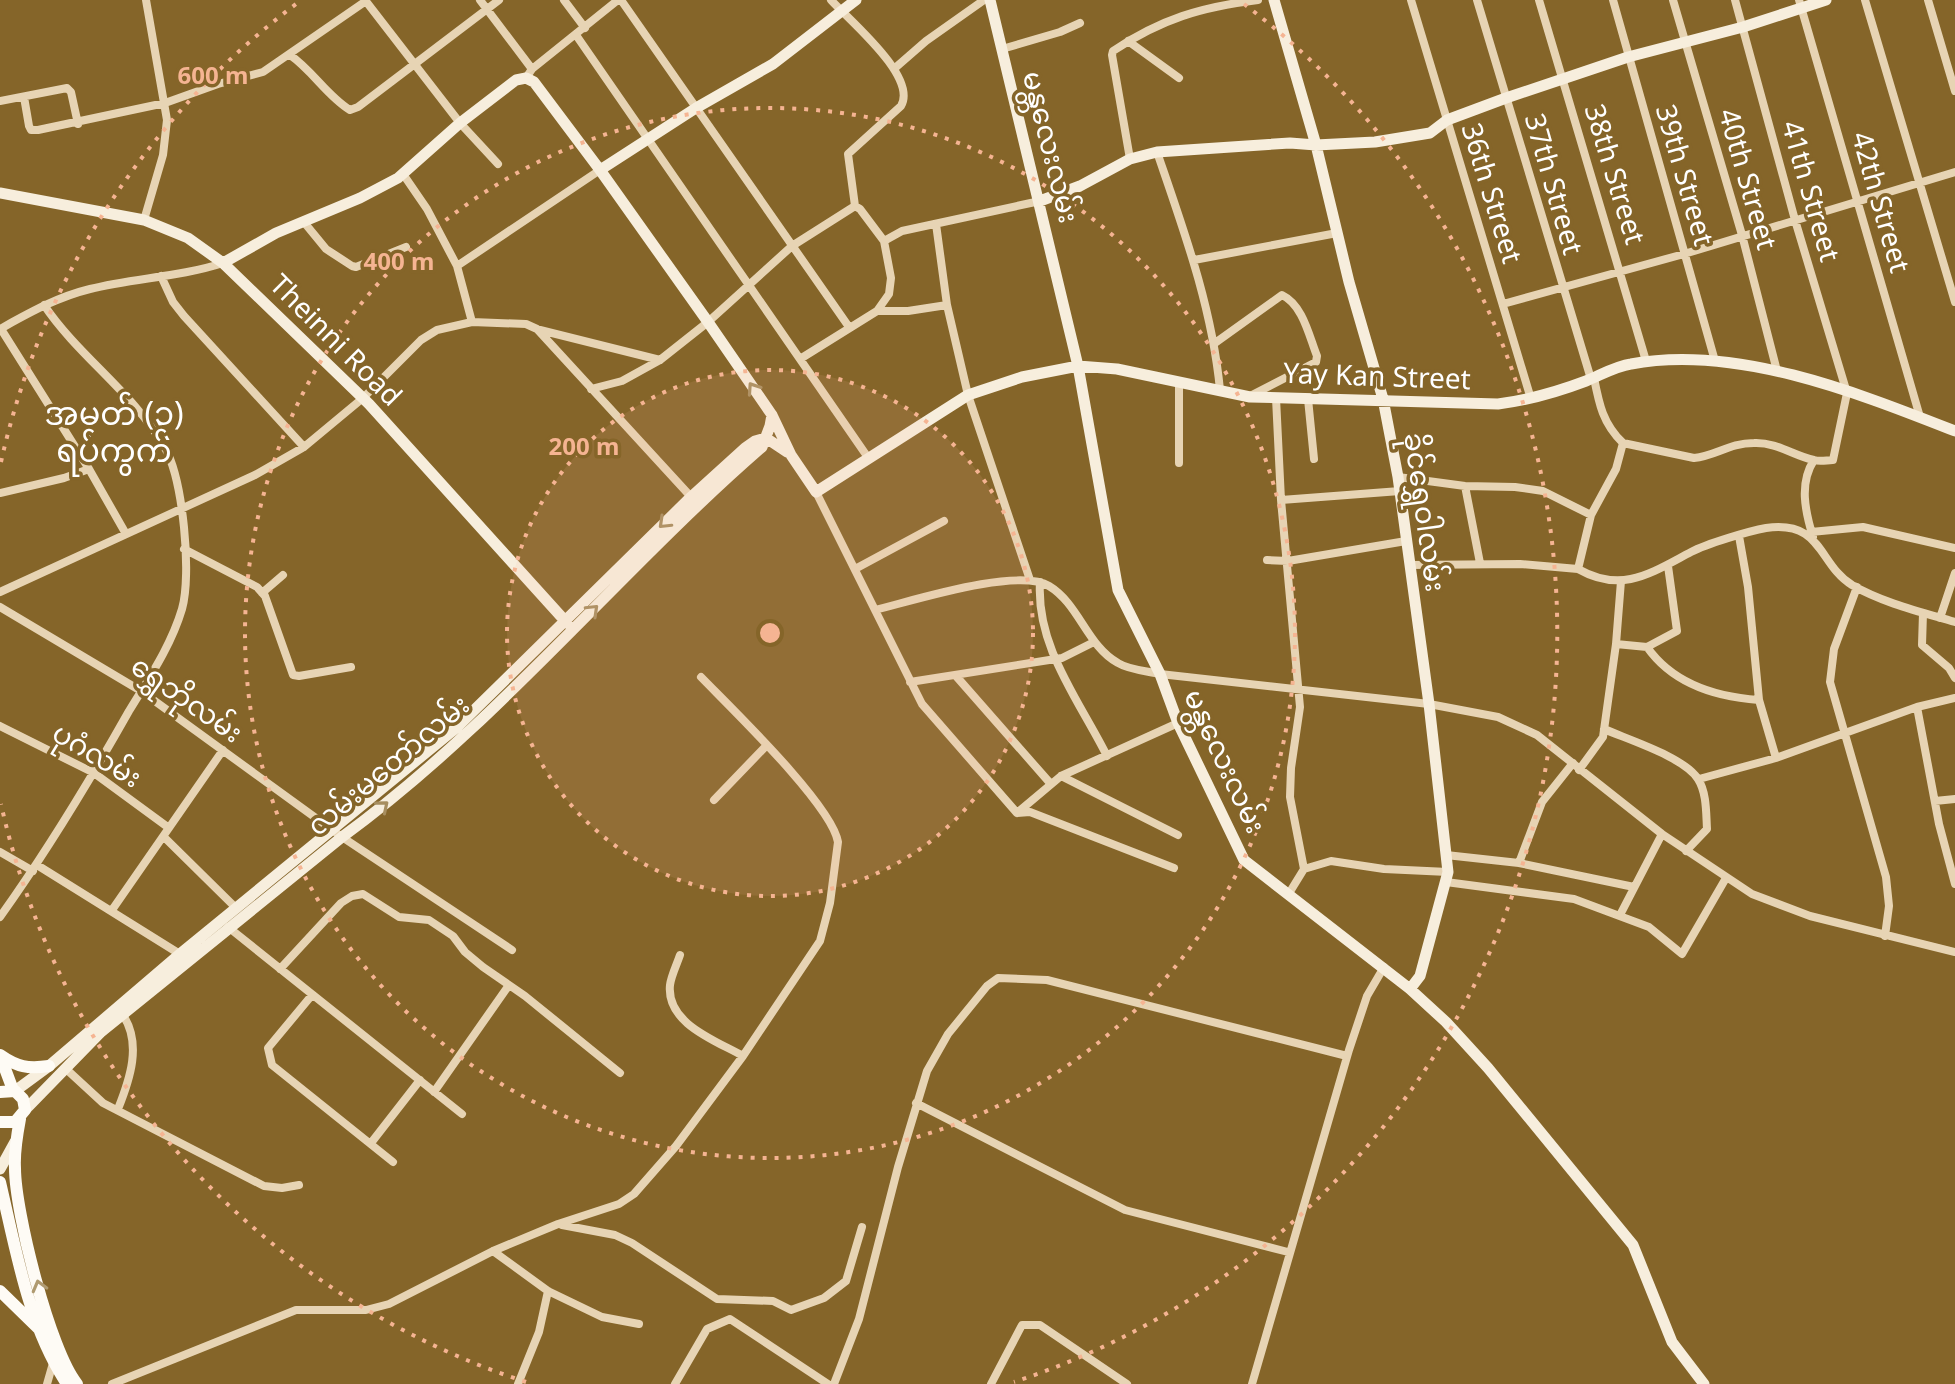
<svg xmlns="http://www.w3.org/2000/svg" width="1955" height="1384" viewBox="0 0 1955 1384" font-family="'Noto Sans','Noto Sans Myanmar',sans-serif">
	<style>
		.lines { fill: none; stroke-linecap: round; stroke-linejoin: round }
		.street { stroke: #e7d4b4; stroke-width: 8 }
		.secondary { stroke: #f7eedd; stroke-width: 11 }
		.primary { stroke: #fefbf5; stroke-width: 12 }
		.oneway { stroke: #a78e5f }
		.oneway2 { stroke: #af9a70 }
		.ring { fill: none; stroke: #f5b492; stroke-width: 4; stroke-dasharray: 4 8 }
		.labels { text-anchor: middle; stroke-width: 7; stroke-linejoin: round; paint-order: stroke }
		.street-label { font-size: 28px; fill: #fff; stroke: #856529 }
		.quarter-label { font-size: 32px; fill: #fff; stroke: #856529 }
		.centre { fill: #f5b492; stroke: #856529; stroke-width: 4 }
		.ring-label { font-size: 24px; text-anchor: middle; font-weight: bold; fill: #f5b492; stroke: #856529; stroke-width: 7; stroke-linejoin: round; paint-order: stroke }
	</style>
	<rect width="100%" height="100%" fill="#856529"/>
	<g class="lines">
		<path class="street" d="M365 0 460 123 498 164
			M480 0 532 69
			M564 0 585 28
			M621 0 849 327
			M831 0C850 21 918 77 901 106L848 154 855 206
			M1411 0 1531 399
			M1477 0 1591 379
			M1539 0 1646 361
			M1613 0 1715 361
			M1673 0 1742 235 1777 371
			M1799 0 1920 417
			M1865 0 1955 302
			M1928 0 1955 91
			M576 35 869 459
			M1128 41 1179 78
			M1002 49 1060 32 1080 23
			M290 55C313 71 327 96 350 110L358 107 499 0
			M895 68 926 41 984 0
			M526 78 532 69 618 0
			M24 97 29 126 31 130H38L165 103 218 84 263 72 366 1
			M0 101 67 88 71 92 78 124
			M1157 152C1184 231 1212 307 1220 390
			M1130 159 1112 55 1113 51C1161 19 1201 7 1258 0
			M403 174 427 209 457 266
			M144 220 163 155 167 120 146 0
			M303 221 326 249 352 266 356 267 406 247
			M936 224 947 305 968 395 1030 580
			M884 241 902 231 1040 201
			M1194 260 1337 233
			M161 276 173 302 184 316 304 447
			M1503 304 1684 254 1955 172
			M877 311H908L947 305
			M472 322 457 266 600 170
			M0 329C29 313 57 297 90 289 134 278 180 277 223 263
			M1 329 89 469 126 534
			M540 330 660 360
			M1215 343 1282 295C1303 305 1309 336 1317 356L1316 362 1250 396
			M1594 378C1599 404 1603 424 1623 443L1616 469 1591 515 1578 569C1622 594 1651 573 1691 552 1706 544 1749 531 1766 528 1823 520 1818 564 1852 585 1883 603 1921 612 1955 622
			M1179 382V463
			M591 389 622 381 660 360 708 322 792 246 855 206 860 209 884 241 891 278 889 294 877 311 800 359
			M1276 398 1281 500 1300 707 1291 768 1290 797 1304 869 1288 895
			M1308 399 1314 459
			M1623 443 1694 458C1716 456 1729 443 1754 443 1777 442 1794 456 1814 460 1820 462 1827 460 1833 460L1847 393 1795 220 1735 0
			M1398 477 1465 486 1515 487 1543 491 1591 515
			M1465 486 1480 563
			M816 492 922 704 1017 813 1030 812 1174 868
			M0 493 64 478 89 469
			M1281 500 1400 491
			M1811 532 1863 527 1955 548
			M1739 536 1748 587 1759 700 1776 758
			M1813 537C1805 511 1799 483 1814 460
			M184 549 257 587 265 596 293 675 299 676 351 667
			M1267 560 1288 561 1406 541
			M1409 565 1520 564 1578 569
			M855 569 944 521
			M1040 582C1036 647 1079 700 1107 756
			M1857 587 1834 649 1830 682 1886 877 1889 906 1885 936
			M0 592 255 475 304 447 363 398 421 340 437 330 472 322 526 324 537 329 693 499
			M262 593 283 575
			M0 607 141 691 342 837 512 950
			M875 610C912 601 1018 567 1049 586 1079 604 1087 646 1118 663 1129 670 1147 671 1160 674L1429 704 1498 717 1537 735 1662 834 1752 894 1810 916 1955 952
			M1923 613 1922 645 1949 668 1955 678
			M1940 618 1955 573
			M1616 644 1647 647C1673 684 1716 697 1759 700
			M1647 647 1677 631 1668 566
			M956 676 1050 783
			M910 682 1062 658 1094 642
			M1917 707 1939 824 1955 884
			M0 726 94 773 169 828
			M1604 729C1629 740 1684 757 1698 779 1707 793 1706 814 1707 829L1686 851
			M1579 770 1603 737 1616 644 1621 581
			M1061 776 1178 835
			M1699 779 1776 758 1917 707 1955 698
			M714 800 766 746
			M1935 801 1955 799
			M1017 813 1061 776 1178 723
			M164 837 237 909
			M0 852 33 871
			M1446 855 1519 863 1634 887
			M1519 863 1542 802 1573 763
			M37 865 183 956
			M1304 869 1331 861 1384 869 1448 872
			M1446 882 1574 899 1649 927 1682 954 1726 878
			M112 910 223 750
			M1620 915 1662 834
			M0 917C47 851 89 782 129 711 149 678 171 646 182 609 192 574 183 480 165 448 134 393 79 357 44 305
			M228 927 462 1114
			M680 955C677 964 671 976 670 985 666 1024 717 1041 743 1056
			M280 969 341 903 352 896 363 894 399 917 429 920 453 936 465 952 483 967 525 996 620 1073
			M312 995 268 1048 272 1065 393 1162
			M65 1068 103 1103 264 1186 282 1188 299 1185
			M434 1092 509 985
			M916 1103 1125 1210 1288 1252
			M118 1109C130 1079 142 1044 123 1015
			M371 1143 420 1080
			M562 1225 615 1235 632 1243 717 1299 773 1301 791 1310 824 1298 846 1281 862 1227
			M493 1251 548 1291 602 1317 639 1324
			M47 1384 53 1363
			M112 1384 296 1310H366L389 1304 493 1251 558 1224 619 1204 634 1194 676 1146 743 1056 820 941 830 903 838 842C832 805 731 708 701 677
			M518 1384 539 1332 548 1291
			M675 1384 707 1329 730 1319 828 1384
			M834 1384 859 1319 898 1167 927 1071 948 1034 987 986 998 978 1047 980 1347 1056
			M991 1384 1022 1325H1040L1127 1384
			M1252 1384 1349 1050 1367 996 1384 967"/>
		<path class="secondary" d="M990 0 1078 366 1118 590 1160 674 1178 723 1244 860 1410 989 1446 1022 1488 1068 1633 1245 1672 1342 1704 1384
			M1274 0 1316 145 1349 282 1383 399 1398 477 1429 704 1448 872 1420 976 1410 989
			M600 170 696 108 773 64 856 0
			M0 193 144 220 188 238 223 263 369 404 567 623
			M1040 201 1080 186 1130 159 1157 152 1290 143 1316 145 1375 142 1430 133 1447 120 1506 98 1628 57 1743 27 1826 0
			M223 263 276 233 360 198 398 178 460 123 516 80 526 78 534 82 600 170 708 322 772 415 791 455 816 492 968 395 1022 377 1078 366 1117 369 1250 397 1498 404C1529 400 1557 392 1586 381 1601 375 1616 366 1631 364 1736 344 1858 393 1955 431
			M15 1091 49 1066 180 954 456 728 691 497 745 448 755 441 766 438 787 452
			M25 1110 101 1032 342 837C497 724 618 572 762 447L770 426 772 415
			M0 1169 15 1142"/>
		<path class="primary" d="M0 1055C17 1067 28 1069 49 1066
			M0 1055 13 1090
			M0 1092 15 1091 23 1099 25 1110 15 1122H0
			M20 1119C17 1135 14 1152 15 1168 15 1212 50 1351 77 1384
			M0 1182C16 1250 28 1325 67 1384
			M0 1291 38 1328"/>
	</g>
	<defs><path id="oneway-chevron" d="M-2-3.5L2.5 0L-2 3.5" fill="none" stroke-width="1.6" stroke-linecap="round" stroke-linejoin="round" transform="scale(2)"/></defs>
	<g class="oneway">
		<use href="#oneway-chevron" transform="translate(753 388) rotate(-124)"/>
		<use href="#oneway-chevron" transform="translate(664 523) rotate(136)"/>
		<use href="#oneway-chevron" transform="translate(593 610) rotate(-44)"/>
		<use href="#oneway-chevron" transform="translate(383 806) rotate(-40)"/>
	</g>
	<use class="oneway2" href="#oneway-chevron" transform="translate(39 1286) rotate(-105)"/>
	<circle cx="770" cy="633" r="263" fill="#f5b492" fill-opacity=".12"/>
	<g class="ring">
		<circle cx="770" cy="633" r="263"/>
		<circle cx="770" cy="633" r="525"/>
		<path d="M526 1382A788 788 0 0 1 1 804M1 462A788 788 0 0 1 296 4M1244 4A788 788 0 0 1 1014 1382"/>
	</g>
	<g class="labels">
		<g class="street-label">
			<text transform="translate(1051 147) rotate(76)" y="10">မန္တလေးလမ်း</text>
			<text transform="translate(1615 174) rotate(73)" y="10">38th Street</text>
			<text transform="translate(1685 175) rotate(74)" y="10">39th Street</text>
			<text transform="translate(1748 179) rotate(74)" y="10">40th Street</text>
			<text transform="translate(1554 184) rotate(74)" y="10">37th Street</text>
			<text transform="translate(1811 191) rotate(74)" y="10">41th Street</text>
			<text transform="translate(1492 193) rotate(73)" y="10">36th Street</text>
			<text transform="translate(1881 202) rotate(74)" y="10">42th Street</text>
			<text transform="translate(336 340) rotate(45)" y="10">Theinni Road</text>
			<text transform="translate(1377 376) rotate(2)" y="10">Yay Kan Street</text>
			<text transform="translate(1425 512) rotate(82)" y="10">ခိုင်ရွှေဝါလမ်း</text>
			<text transform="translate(187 699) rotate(35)" y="10">ရွှေဘိုလမ်း</text>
			<text transform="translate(97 755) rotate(31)" y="10">ပုဂံလမ်း</text>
			<text transform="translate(1225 761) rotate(65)" y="10">မန္တလေးလမ်း</text>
			<text transform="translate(388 765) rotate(-40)" y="10">လမ်းမတော်လမ်း</text>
		</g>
		<g class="quarter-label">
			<text x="114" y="425">အမှတ် (၃)<tspan x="114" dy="37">ရပ်ကွက်</tspan></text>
		</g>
	</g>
	<circle cx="770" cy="633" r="12" class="centre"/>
	<g class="ring-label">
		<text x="213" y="84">600 m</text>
		<text x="399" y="270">400 m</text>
		<text x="584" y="455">200 m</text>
	</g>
</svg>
